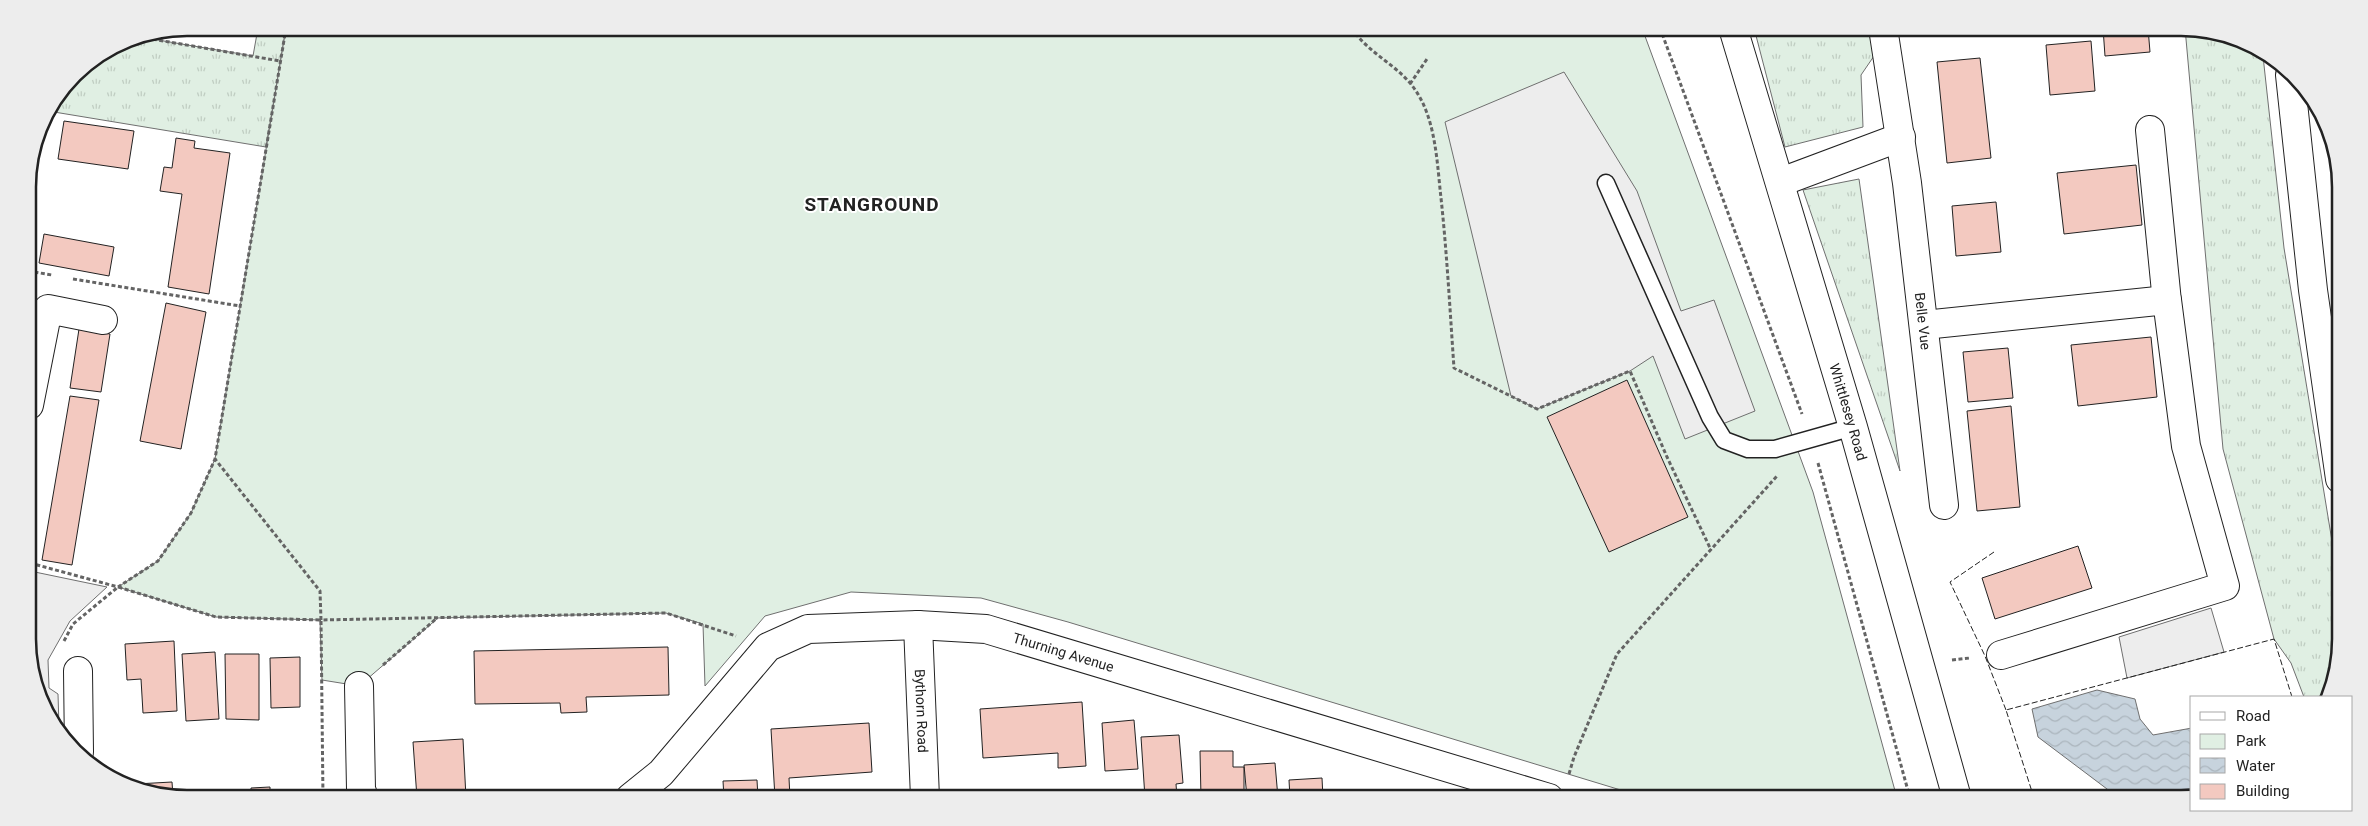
<svg xmlns="http://www.w3.org/2000/svg" width="2368" height="826" viewBox="0 0 2368 826" font-family="Roboto,sans-serif">
	<style>
		.grass { fill: url(#grass-tufts); stroke: #6f6f6f }
		.park { fill: #e0efe3; stroke: #6f6f6f }
		.parking { fill: #ededed; stroke: #6f6f6f }
		.water { fill: url(#water-waves); stroke: #6f6f6f }
		.building { fill: #f3c9c0; stroke: #222 }
		.lines { fill: none; stroke-linecap: round; stroke-linejoin: round }
		.lane-casing { stroke: #222; stroke-width: 19 }
		.street-casing { stroke: #222; stroke-width: 30 }
		.primary-casing { stroke: #222; stroke-width: 30 }
		.highway-casing { stroke: #222; stroke-width: 30 }
		.path { stroke: #646464; stroke-width: 3; stroke-dasharray: 4 2.5; stroke-linecap: butt }
		.lane { stroke: #fff; stroke-width: 16 }
		.street { stroke: #fff; stroke-width: 28 }
		.primary { stroke: #fff; stroke-width: 28 }
		.highway { stroke: #fff; stroke-width: 28 }
		.fence { stroke: #222; stroke-width: 1; stroke-dasharray: 6 2.5; stroke-linecap: butt }
		.labels { text-anchor: middle; stroke-width: 4; stroke-linejoin: round; paint-order: stroke }
		.street-label { font-size: 14px; fill: #222; stroke: #fff }
		.district-label { font-size: 19px; font-weight: bold; letter-spacing: 1px; fill: #222; stroke: #fff }
		.rim { fill: none; stroke: #222; stroke-width: 2.5 }
	</style>
	<defs>
		<pattern id="grass-tufts" width="24" height="20" patternUnits="userSpaceOnUse" patternTransform="scale(1.25)"><rect width="24" height="20" fill="#e0efe3"/><path d="M3 7l-1-3M5 7V3M7 7l1-3M15 17l-1-3M17 17v-4M19 17l1-3" fill="none" stroke="#c0cdc2"/></pattern>
		<pattern id="water-waves" width="16" height="10" patternUnits="userSpaceOnUse" patternTransform="scale(1.25)"><rect width="16" height="10" fill="#c7d3dd"/><path d="M0 5q4-4 8 0t8 0" fill="none" stroke="#abb5bd"/></pattern>
	</defs>
	<rect width="100%" height="100%" fill="#fff"/>
	<path class="grass" d="M258 28H286L266 147 48 111 82 67 126 40 140 37 253 56Z
		M1754 28H1870L1874 56 1861 75 1863 127 1785 147Z
		M2185 28 2232 36 2263 56 2284 248 2340 590V639L2332 690 2329 697H2304L2291 663 2274 639 2223 449Z
		M1859 179 1900 471 1803 190Z"/>
	<path class="park" d="M286 28H1642L1813 492 1897 798H1647L1068 622 981 598 851 592 765 616 705 686 703 624 666 613 438 618 359 686 322 680 320 620 216 617 118 587 158 561 191 513 215 459Z"/>
	<path class="parking" d="M1564 72 1637 191 1681 311 1714 300 1755 411 1685 439 1653 356 1630 371 1537 409 1511 396 1445 122Z
		M30 571 107 587 70 621 48 660 49 688 58 694 59 727 31 670Z
		M2211 608 2224 652 2127 678 2119 637Z"/>
	<path class="water" d="M2097 690 2135 699 2140 719 2153 735 2192 728V798H2130L2111 792 2038 737 2032 709Z"/>
	<path class="building" d="M2103 28H2148L2150 52 2105 56Z
		M2091 41 2095 91 2050 95 2046 45Z
		M1980 58 1991 158 1947 163 1937 62Z
		M64 121 134 131 128 169 58 159Z
		M176 138 195 141 194 148 230 153 209 294 168 287 182 194 160 191 164 167 172 168Z
		M2136 165 2142 225 2064 234 2057 173Z
		M1996 202 2001 252 1956 256 1952 206Z
		M44 234 114 247 109 276 39 263Z
		M166 303 206 312 181 449 140 441Z
		M79 329 110 334 101 392 70 388Z
		M2151 337 2157 397 2078 406 2071 345Z
		M2008 348 2013 398 1968 402 1963 352Z
		M1627 380 1688 517 1609 552 1547 417Z
		M70 396 99 400 72 565 42 560Z
		M2011 406 2020 507 1977 511 1967 411Z
		M2078 546 2092 588 1995 619 1982 578Z
		M174 641 177 711 143 713 141 679 127 680 125 644Z
		M668 647 669 695 586 697 587 712 561 713 560 703 475 704 474 651Z
		M215 652 219 719 186 721 182 654Z
		M225 654H259V720L226 719Z
		M300 657V707L271 708 270 658Z
		M1082 702 1086 766 1058 768V753L983 758 980 709Z
		M1134 720 1138 769 1105 771 1102 723Z
		M869 723 872 772 789 778 790 798H775L771 729Z
		M1179 735 1183 783 1176 784 1177 798H1145L1141 737Z
		M463 739 466 798H417L413 742Z
		M1200 751H1233V767H1244V798H1201Z
		M1275 763 1278 798H1247L1244 765Z
		M1322 778 1323 798H1290L1289 780Z
		M757 780 758 798H724L723 781Z
		M172 782 173 796 136 790V784Z
		M270 787V798H251V788Z"/>
	<g class="lines">
		<g class="lane-casing">
			<path id="lane" d="M1606 183 1710 417 1724 440 1748 449H1775L1853 427"/>
		</g>
		<g class="street-casing">
			<g id="street">
				<path id="s1" d="M1883 28 1907 183 1944 505"/>
				<path d="M2150 130 2167 302"/>
				<path d="M1781 182 1901 137"/>
				<path d="M1924 325 2167 300 2186 446 2225 586 2001 655"/>
				<path d="M29 405 48 309 103 320"/>
				<path id="s2" d="M918 625 925 798"/>
				<path d="M78 671 79 752"/>
				<path d="M359 686 361 789 364 798"/>
				<path id="s3" d="M630 798 661 773 768 647 808 629 918 625 986 629 1549 798"/>
			</g>
		</g>
		<g class="primary-casing">
			<g id="primary">
				<path id="s4" d="M1733 28 1853 427 1957 798"/>
			</g>
		</g>
		<g class="highway-casing">
			<path id="highway" d="M2290 75 2313 290 2340 479"/>
		</g>
		<path class="path" d="M286 28 215 459 320 591 321 620 666 613 736 636
			M1352 28C1367 53 1400 66 1416 91 1436 121 1437 163 1441 198 1447 254 1450 311 1454 368L1537 409 1630 371 1667 457 1711 550
			M1660 28 1802 414
			M140 37 280 61
			M1410 84 1427 59
			M28 271 52 275
			M73 279 240 306
			M1818 463 1910 798
			M30 563 118 587 158 561 191 513 215 459
			M64 641 73 624 118 587 216 617 321 620 323 798
			M1952 660 1970 658
			M383 665 437 618
			M1569 774 1574 757 1617 654 1777 476"/>
		<use href="#lane" class="lane"/>
		<use href="#street" class="street"/>
		<use href="#primary" class="primary"/>
		<use href="#highway" class="highway"/>
		<path class="fence" d="M1994 552 1950 582 1985 656 2006 710
			M2034 798 2006 710 2274 639 2292 697"/>
	</g>
	<g class="labels">
		<g class="street-label">
			<text dy="5" stroke="none"><textPath href="#s1" startOffset="296">Belle Vue</textPath></text>
			<text dy="5" stroke="none"><textPath href="#s4" startOffset="401">Whittlesey Road</textPath></text>
			<text dy="5" stroke="none"><textPath href="#s3" startOffset="508">Thurning Avenue</textPath></text>
			<text dy="5" stroke="none"><textPath href="#s2" startOffset="86">Bythorn Road</textPath></text>
		</g>
		<g class="district-label">
			<text x="872" y="211">STANGROUND</text>
		</g>
	</g>
	<path d="M0 0H2368V826H0ZM187 36H2181A151 151 0 0 1 2332 187V639A151 151 0 0 1 2181 790H187A151 151 0 0 1 36 639V187A151 151 0 0 1 187 36Z" fill="#ededed" fill-rule="evenodd"/>
	<path class="rim" d="M187 36H2181A151 151 0 0 1 2332 187V639A151 151 0 0 1 2181 790H187A151 151 0 0 1 36 639V187A151 151 0 0 1 187 36Z"/>
	<rect x="2190" y="696" width="162" height="115" fill="#ffffff" stroke="#a7a7a7"/>
	<rect x="2200" y="712" width="25" height="8" fill="#ffffff" stroke="#a7a7a7"/>
	<text x="2236" y="721" font-size="15" fill="#222222">Road</text>
	<rect x="2200" y="734" width="25" height="15" fill="#e0efe3" stroke="#a7a7a7"/>
	<text x="2236" y="746" font-size="15" fill="#222222">Park</text>
	<rect x="2200" y="758" width="25" height="15" fill="url(#water-waves)" stroke="#a7a7a7"/>
	<text x="2236" y="771" font-size="15" fill="#222222">Water</text>
	<rect x="2200" y="784" width="25" height="15" fill="#f3c9c0" stroke="#a7a7a7"/>
	<text x="2236" y="796" font-size="15" fill="#222222">Building</text>
</svg>
